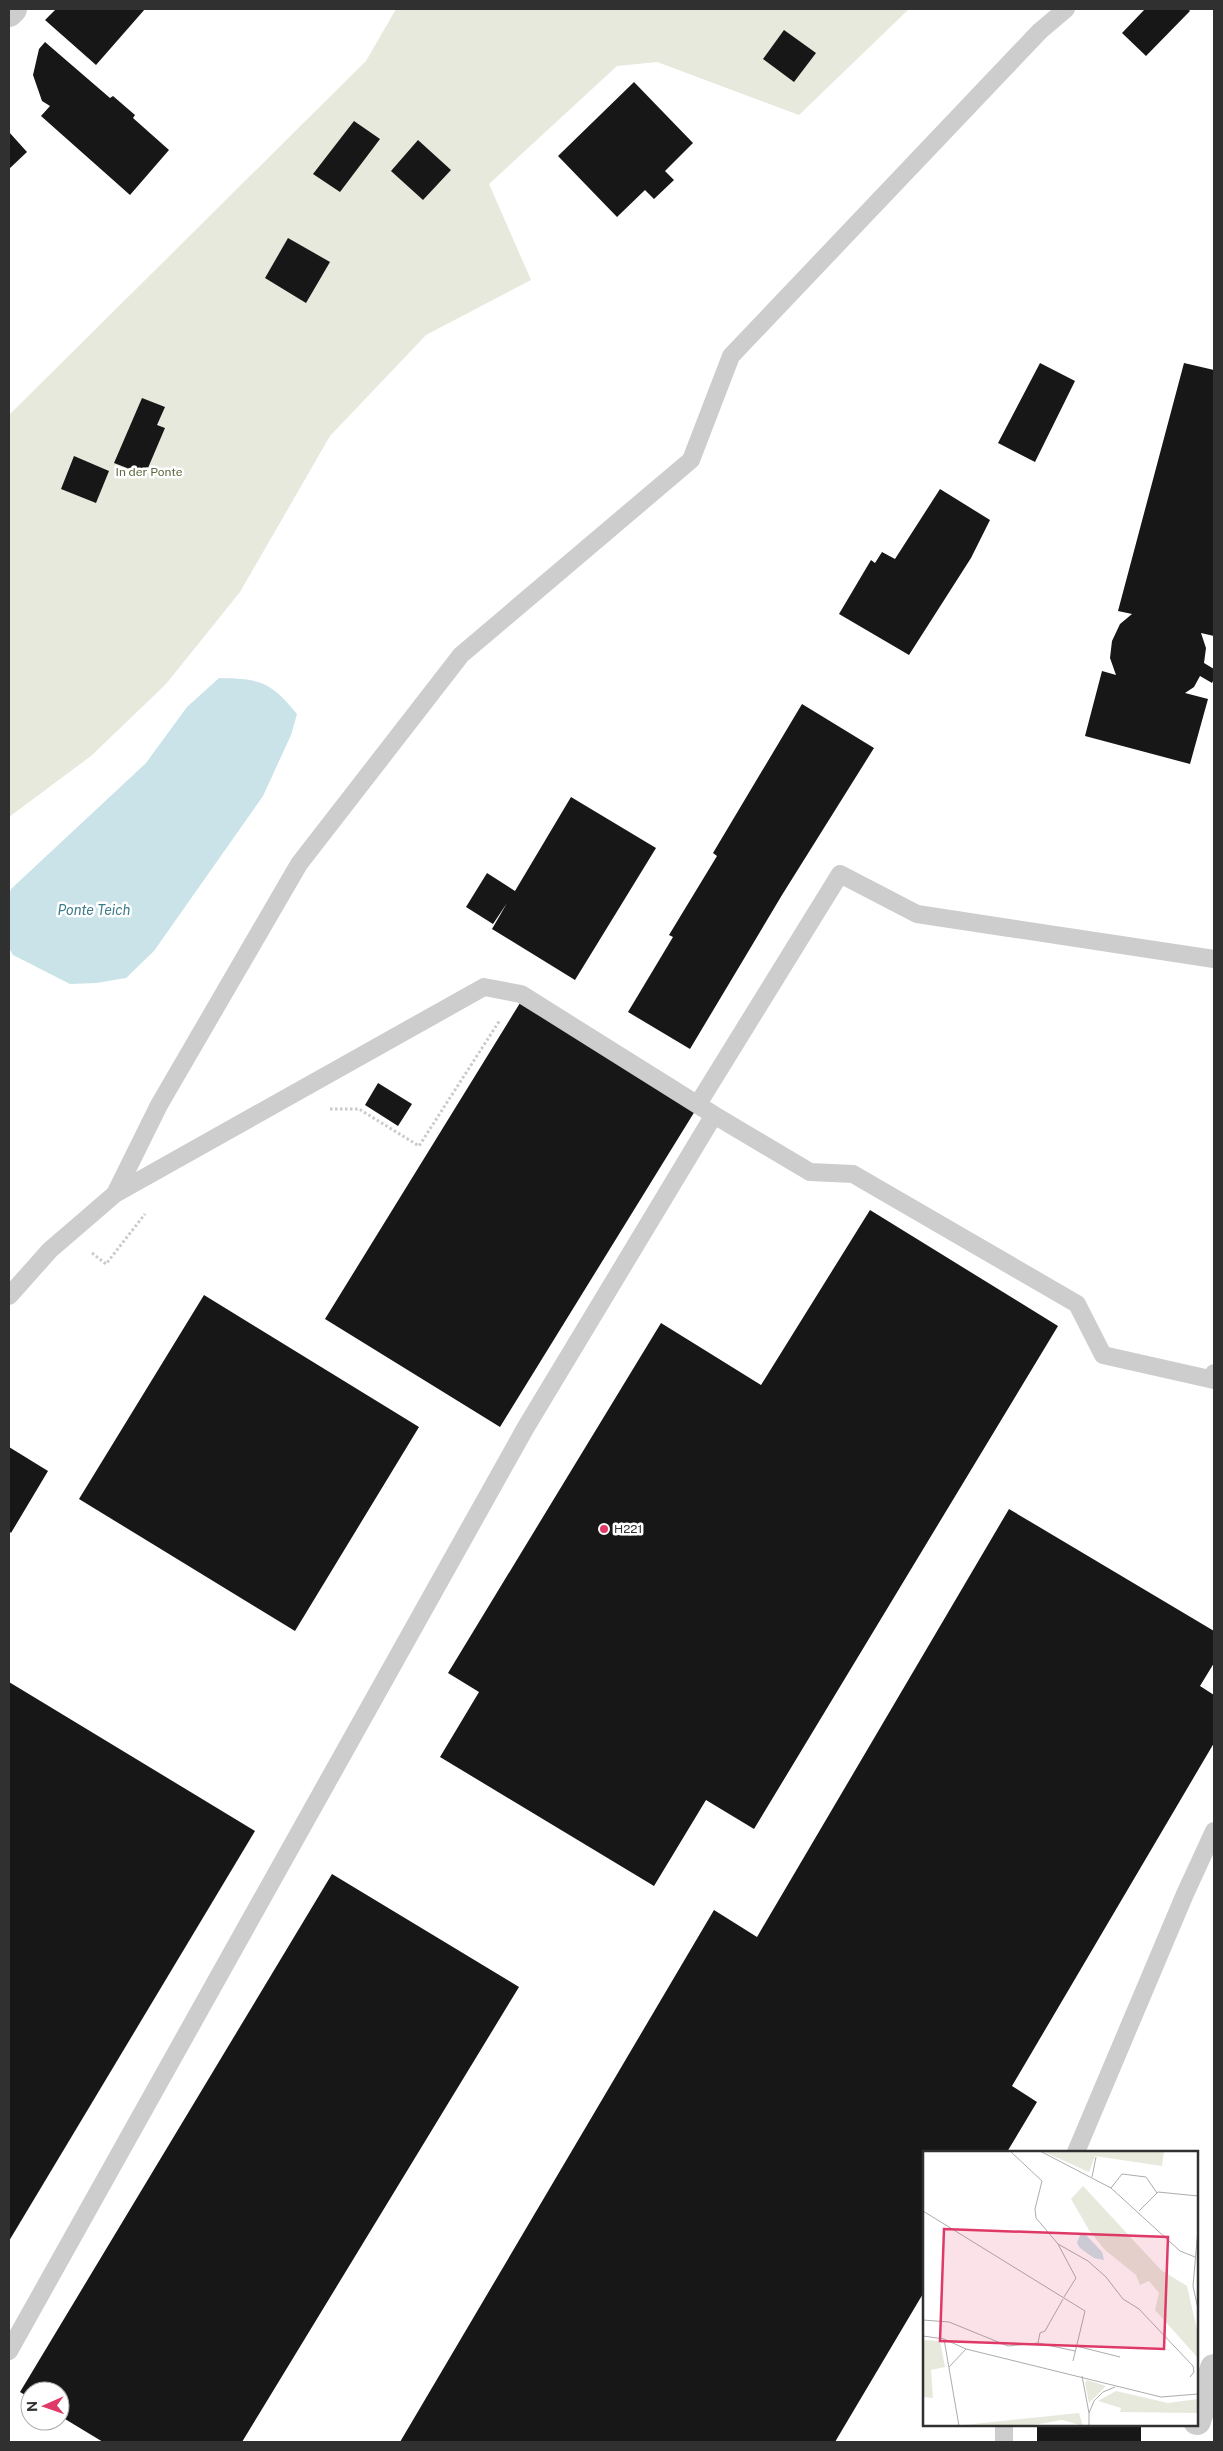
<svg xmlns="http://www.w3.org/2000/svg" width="1223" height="2451" viewBox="0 0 1223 2451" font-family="'Public Sans',sans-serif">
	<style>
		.green { fill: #e6e9dc }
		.water { fill: #c9e3e9 }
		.building { fill: #171717 }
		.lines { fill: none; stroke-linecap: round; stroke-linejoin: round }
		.path { stroke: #cacaca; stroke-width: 3; stroke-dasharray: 2.5 2.5; stroke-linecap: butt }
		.service { stroke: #cdcdcd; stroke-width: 18 }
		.minor { stroke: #cdcdcd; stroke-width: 28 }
		.poi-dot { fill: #df3a67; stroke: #fff; stroke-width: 2 }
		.labels { text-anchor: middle; stroke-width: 5; stroke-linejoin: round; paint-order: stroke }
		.park-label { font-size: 12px; fill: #5c6a3e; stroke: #fff }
		.poi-label { font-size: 12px; fill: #303030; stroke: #fff; text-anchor: start }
		.water-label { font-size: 14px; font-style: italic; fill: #3e7b8a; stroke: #fff }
		.inset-road { fill: none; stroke: #acacac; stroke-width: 1 }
		.view { fill: #df3a67; fill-opacity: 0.15; stroke: #df3a67; stroke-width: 2.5 }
		.inset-edge { fill: none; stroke: #303030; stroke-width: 2.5 }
	</style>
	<rect width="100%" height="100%" fill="#fff"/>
	<path class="green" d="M396 9H909L799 115 657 62 617 66 489 184 531 280 426 335 330 436 240 592 166 684 91 756 9 817V415L366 61Z"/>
	<path class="water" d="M219 678C261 679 270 681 297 714L291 735 263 796 154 951 126 978 96 983 70 984 13 955 9 948V895L11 889 146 763 187 707Z"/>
	<path class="building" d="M56 9H145L96 65 45 20Z
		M1145 9H1188L1190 11 1146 56 1122 33Z
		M784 30 816 53 794 82 763 59Z
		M45 42 110 98 113 96 135 115 133 118 169 150 130 195 41 116 50 106 42 101 33 75 39 49Z
		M634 82 693 143 665 171 674 180 654 199 645 190 617 217 558 156Z
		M354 121 380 139 340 192 313 174Z
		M9 132 27 152 9 169Z
		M418 140 451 170 423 200 391 171Z
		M288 238 330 262 306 303 265 278Z
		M1040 363 1075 381 1035 462 998 443Z
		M1184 363 1214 370V636L1201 633 1206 648 1204 663 1214 669V679L1212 683 1200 676 1194 687 1185 693 1208 699 1190 764 1085 736 1102 671 1116 675 1110 658 1112 641 1120 624 1132 614 1118 611Z
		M142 398 165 407 157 425 165 428 145 475 114 463Z
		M74 456 109 471 96 503 61 489Z
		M940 489 990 520 971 558 909 655 839 614 871 560 875 563 882 552 895 559Z
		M802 704 874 748 782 895 690 1049 628 1012 673 937 669 935 717 856 713 853Z
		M571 797 656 848 575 980 492 929 507 903 493 924 466 907 487 873 515 891Z
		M520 1003 695 1111 500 1427 325 1319Z
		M378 1083 412 1104 398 1126 365 1105Z
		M870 1210 1058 1326 754 1829 706 1800 654 1886 440 1757 479 1692 448 1673 661 1323 761 1385Z
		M204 1295 419 1427 295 1631 79 1499Z
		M9 1447 48 1471 11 1533 9 1531Z
		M1009 1509 1214 1631V1663L1200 1686 1214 1695V1743L1012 2086 1037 2102 1007 2152H924V2292L835 2442H400L714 1910 757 1937Z
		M9 1682 255 1831 9 2241Z
		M332 1874 519 1987 242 2442H103L60 2416V2391H30V2398L20 2392Z
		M1037 2425H1141V2442H1037Z"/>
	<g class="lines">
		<path class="path" d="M330 1109H359L419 1146 500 1020
			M92 1253 106 1264 145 1214"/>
		<path class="service" d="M698 1104 840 874 917 914 1214 959
			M714 1115 810 1172 853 1174 1077 1304 1103 1355 1214 1380V1373
			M115 1194 159 1105 299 864 461 655 691 460 731 356 1040 31 1066 9
			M9 1296 50 1250 115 1194 484 987 521 994 714 1115 526 1427 9 2351
			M1076 2152 1185 1894 1214 1831
			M1004 2442V2425"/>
		<path class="minor" d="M9 13 13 9
			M1197 2421 1214 2368"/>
	</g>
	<circle class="poi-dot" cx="604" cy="1529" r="5"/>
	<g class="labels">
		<g class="park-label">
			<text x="149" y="476">In der Ponte</text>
		</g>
		<g class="poi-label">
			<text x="614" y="1533">H221</text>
		</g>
		<g class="water-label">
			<text x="94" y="915">Ponte Teich</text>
		</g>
	</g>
	<g transform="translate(923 2151)">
		<rect width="275" height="275" fill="#fff"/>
		<path d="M119 0H241L239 15 172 5 166 21ZM160 35 238 119 264 135 275 183V207L232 159 236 142 226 130 217 134 213 124 182 99 166 79 148 48ZM0 189 17 190 22 216 8 219 10 247 0 246ZM164 229 183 235 166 252 162 232ZM193 240 245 252 275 248V262L197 261 198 257 175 250ZM156 262 160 275 139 269 105 275 41 274Z" fill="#e6e9dc"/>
		<path d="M157 84H163L179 101 181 109 171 107 157 97 154 92Z" fill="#c9e3e9"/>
		<path class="inset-road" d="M87 0 119 30 112 58 113 67 135 93 153 127 141 146M117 0 188 37 257 100 272 106M169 26 173 6M188 37 199 23 223 26 234 42M0 60 162 160 150 210M216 60 235 41 275 45M275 78 270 135 275 158M135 93 165 110 183 126 200 148 216 158 270 215 271 221 267 226M140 148 122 180 117 182 115 192 152 200M0 169 26 171 85 195 115 192M0 185 21 188 43 198 238 246 275 243M21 188 36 275M153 195 197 206M26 216 43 198M159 225 166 262M166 275V262L171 250 180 241 192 236"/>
		<path class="view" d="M21 78 245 86 241 198 17 190Z"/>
		<rect width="275" height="275" class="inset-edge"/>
	</g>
	<rect width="1223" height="2451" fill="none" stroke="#303030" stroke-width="20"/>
	<g transform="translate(45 2406) rotate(268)"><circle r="24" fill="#ffffff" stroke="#acacac"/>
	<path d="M0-4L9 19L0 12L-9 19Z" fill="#df3a67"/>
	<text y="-8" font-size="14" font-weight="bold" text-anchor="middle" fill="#303030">N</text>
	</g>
</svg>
